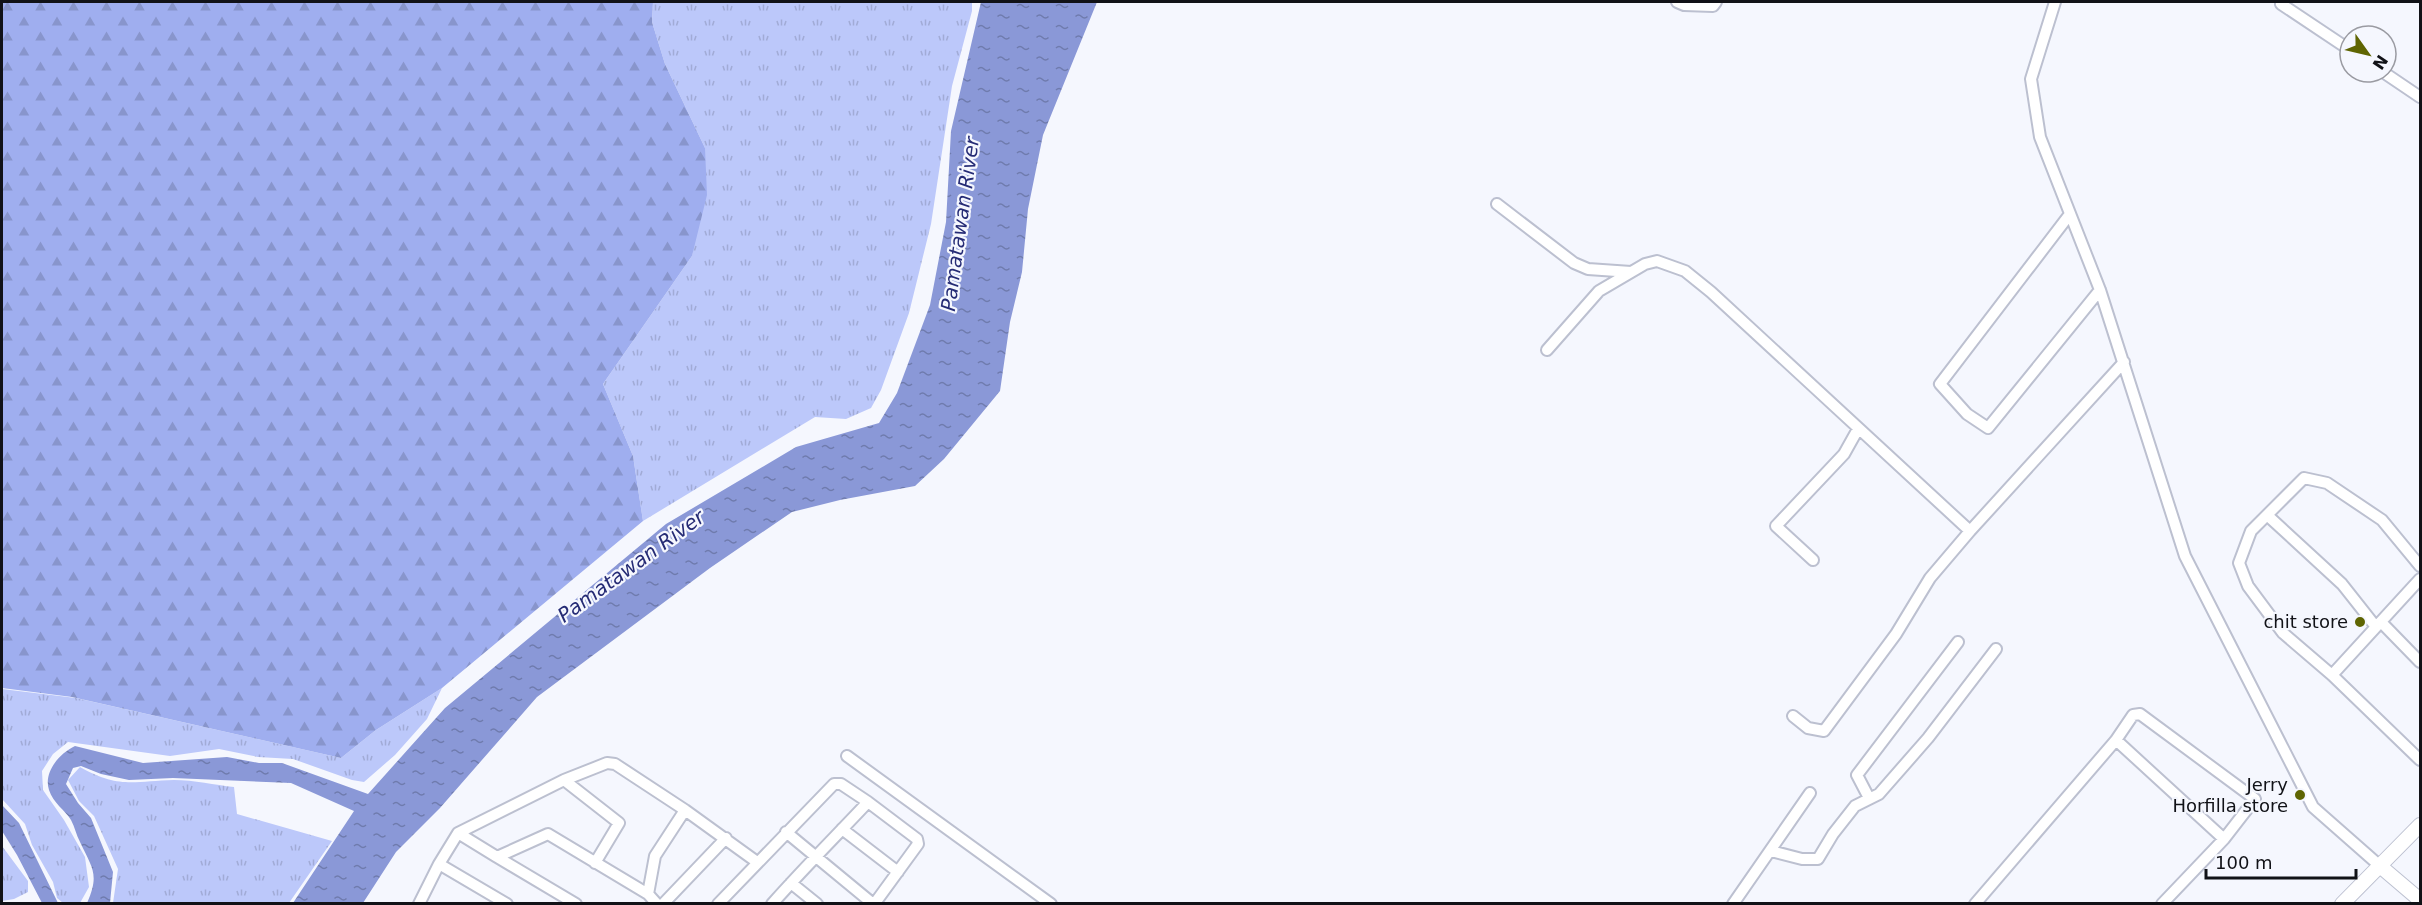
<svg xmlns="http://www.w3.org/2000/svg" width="2422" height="905" viewBox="0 0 2422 905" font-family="'DejaVu Sans',sans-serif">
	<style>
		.grass { fill: url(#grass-tufts) }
		.forest { fill: url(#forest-firs) }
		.water { fill: url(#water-ripples) }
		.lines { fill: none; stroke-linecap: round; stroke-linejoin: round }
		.minor-casing { stroke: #bcc0d0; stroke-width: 14 }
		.major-casing { stroke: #bcc0d0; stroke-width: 16 }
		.minor { stroke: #fff; stroke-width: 10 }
		.major { stroke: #fff; stroke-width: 14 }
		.poi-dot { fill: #5f6502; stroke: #f5f7fe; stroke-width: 2 }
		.labels { text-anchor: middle; stroke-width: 4.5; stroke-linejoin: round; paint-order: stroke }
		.poi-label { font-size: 18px; fill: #111217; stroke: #f5f7fe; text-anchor: end }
		.water-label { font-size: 20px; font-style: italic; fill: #252b75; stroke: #f5f7fe }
	</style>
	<defs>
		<pattern id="grass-tufts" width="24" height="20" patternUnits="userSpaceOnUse" patternTransform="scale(1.5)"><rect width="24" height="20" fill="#bcc8fa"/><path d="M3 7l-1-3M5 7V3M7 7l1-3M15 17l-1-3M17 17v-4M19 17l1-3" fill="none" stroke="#a1abd6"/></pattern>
		<pattern id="forest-firs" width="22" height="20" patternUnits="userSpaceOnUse" patternTransform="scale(1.5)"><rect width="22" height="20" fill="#9faeef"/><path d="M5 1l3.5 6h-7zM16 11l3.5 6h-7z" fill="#8895cc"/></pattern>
		<pattern id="water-ripples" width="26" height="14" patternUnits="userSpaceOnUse" patternTransform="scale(1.5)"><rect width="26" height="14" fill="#8a98d7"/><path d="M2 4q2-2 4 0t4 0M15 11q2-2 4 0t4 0" fill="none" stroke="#6f7bad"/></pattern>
	</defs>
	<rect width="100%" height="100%" fill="#f5f7fe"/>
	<path class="grass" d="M653 2H972V11L952 86 931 224 909 313 881 390 871 408 846 419 815 417 643 521 633 456 603 384 692 256 705 148 665 64 652 22Z
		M442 688 427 719 395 755 364 782 352 780 293 759 258 757 219 749 170 756 68 742 53 754 42 771 43 790 64 820 85 857 89 887 80 903H63L57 898 53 882 32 845 25 824 2 799V689L76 698 341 758 376 730Z
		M80 767C119 789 133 781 174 780 194 780 215 785 234 787L237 814 332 841 289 903H113L118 869 94 816 79 801 68 780Z
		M2 846 28 881V892L14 899 2 901Z"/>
	<path class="forest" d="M2 2H653L652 22 665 64 705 148 707 195 692 256 603 384 633 456 643 521 442 688 376 730 341 758 72 697 2 688Z"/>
	<path class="water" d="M981 2H1097L1043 135 1028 209 1022 272 1010 322 1000 391 944 459 915 486 840 500 792 512 710 568 537 697 440 808 396 852 363 903H293L354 811 291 783 173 778 129 780 101 774 81 766 73 768 66 784 78 803 91 818 113 872 110 903H87C100 874 92 868 80 842 76 835 75 827 71 820 65 810 53 803 49 790 43 772 60 753 75 746L143 763 227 757 259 763H282L368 794 445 708 666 524 796 447 879 423 897 393 930 305 946 222 951 131Z
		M2 805 19 823 58 903H42L17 855 2 831Z"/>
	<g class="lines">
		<g class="minor-casing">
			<path id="minor" d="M1677 2 1684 5 1713 6 1716 2
				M2055 2 2031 79 2040 137 2100 290 2185 556 2313 807 2380 866
				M2282 2 2281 4 2350 50
				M2383 72 2420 97
				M1497 204 1574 263 1588 269 1631 272
				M2070 214 1940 384 1967 414 1988 428 2100 290
				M1547 350 1599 291 1645 264 1657 261 1685 271 1711 292 1970 531 2124 362
				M2267 515 2342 584 2376 627
				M1813 560 1776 526 1844 454 1858 429
				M2420 566 2382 520 2327 483 2304 478 2251 531 2239 563 2248 586 2283 633 2332 675 2420 760
				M2381 622 2420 662
				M2332 675 2420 579
				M1793 716 1808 728 1824 731 1896 634 1930 578 1970 531
				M2116 740 2133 715 2140 714 2255 799 2224 839 2162 904
				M847 756 1051 904
				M564 780 607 763 615 764 685 810
				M1869 798 1857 775 1958 642
				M842 829 898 872
				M458 833 439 864 507 904
				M1771 851 1802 859H1818L1833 834 1855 806 1879 794 1928 738 1996 649
				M497 857 458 833 564 780 619 823 595 863
				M791 883 817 904
				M419 904 439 864
				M576 904 497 857 548 834 648 894
				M657 904 648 894 655 856 685 810 757 862
				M663 904 726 838
				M718 904 834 784H841L868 802
				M772 904C803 869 836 836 868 802L917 839 918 844 875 903H872L786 832
				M1733 904 1810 793
				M1975 904 2116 740 2224 839"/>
		</g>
		<g class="major-casing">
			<path id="major" d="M2380 866 2420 900
				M2342 904 2420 825"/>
		</g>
		<use href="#minor" class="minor"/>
		<use href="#major" class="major"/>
	</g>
	<g class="poi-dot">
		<circle cx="2360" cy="622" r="6"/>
		<circle cx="2300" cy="795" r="6"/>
	</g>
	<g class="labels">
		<g class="poi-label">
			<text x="2348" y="628">chit store</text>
			<text x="2288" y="791">Jerry<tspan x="2288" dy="21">Horfilla store</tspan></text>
		</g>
		<g class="water-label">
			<text transform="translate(960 224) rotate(-82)" y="7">Pamatawan River</text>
			<text transform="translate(631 566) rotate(-36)" y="7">Pamatawan River</text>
		</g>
	</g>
	<rect width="2422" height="905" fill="none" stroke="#111217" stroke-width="6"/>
	<g transform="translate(2368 54) rotate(124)"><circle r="28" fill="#f5f7fe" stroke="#9a9ba2" stroke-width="1.5"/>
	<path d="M0-4.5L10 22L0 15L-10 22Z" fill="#5f6502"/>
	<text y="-9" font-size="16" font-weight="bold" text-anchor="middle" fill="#111217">N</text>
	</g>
	<path d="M2206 869v9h150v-9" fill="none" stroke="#111217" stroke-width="3"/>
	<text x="2215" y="869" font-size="18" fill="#111217" stroke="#f5f7fe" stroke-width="4.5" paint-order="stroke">100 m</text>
</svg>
